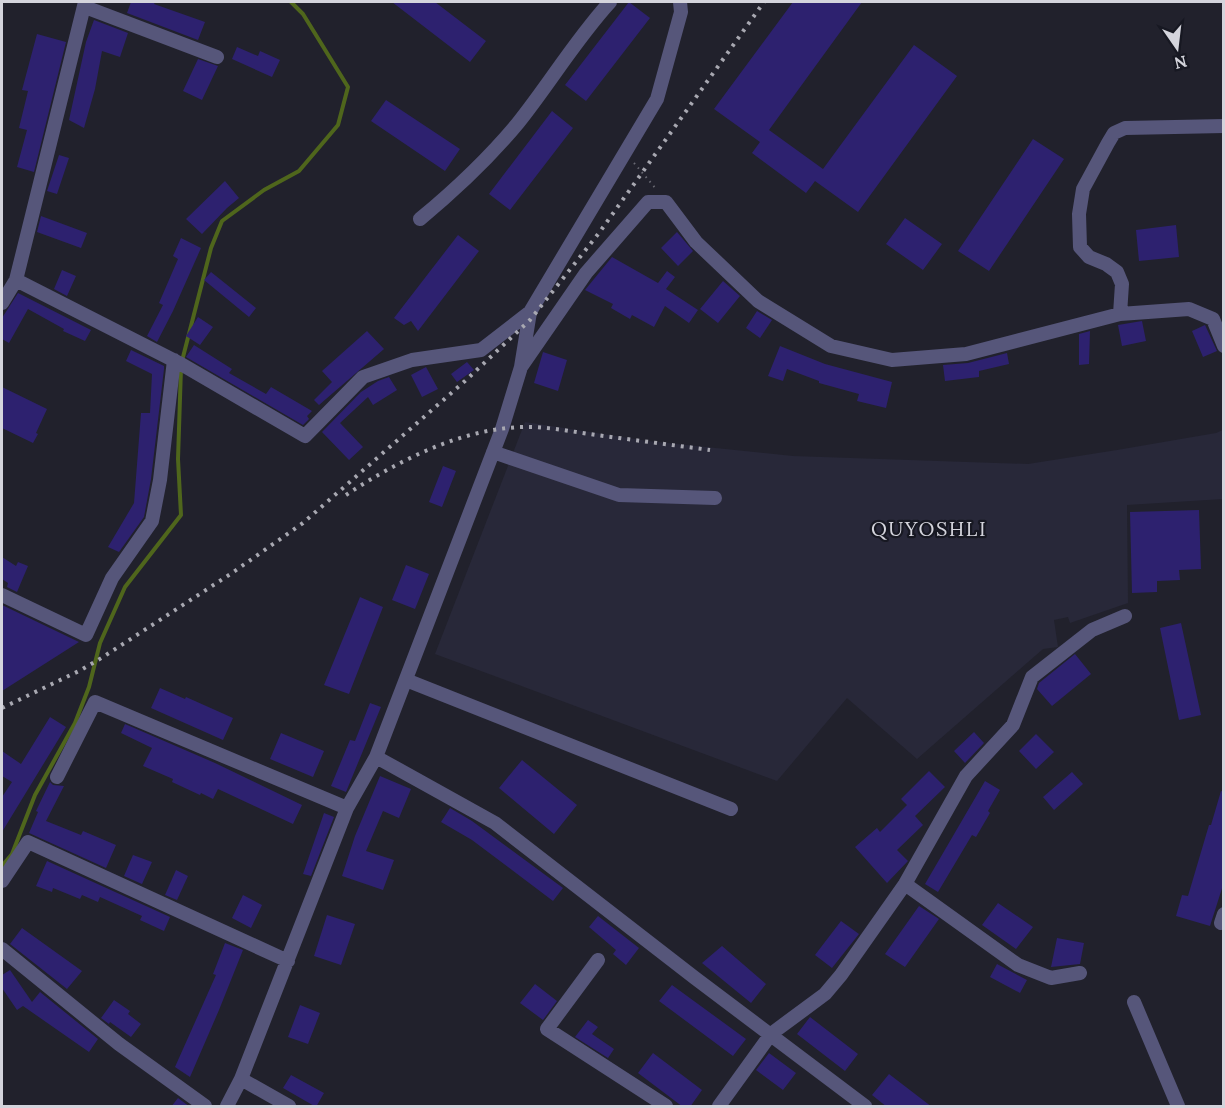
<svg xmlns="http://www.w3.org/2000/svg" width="1225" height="1108" viewBox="0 0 1225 1108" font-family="Lora,serif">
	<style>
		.built { fill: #282839 }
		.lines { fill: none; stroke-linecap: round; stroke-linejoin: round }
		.stream { stroke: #4f661c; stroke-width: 4 }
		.building { fill: #2d216f }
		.path { stroke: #696973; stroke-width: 2; stroke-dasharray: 1.5 4.5; stroke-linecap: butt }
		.minor { stroke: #56567a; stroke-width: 14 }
		.rail { stroke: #a8a8b1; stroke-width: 4; stroke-dasharray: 3 6; stroke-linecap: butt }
		.labels { text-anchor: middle; stroke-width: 4.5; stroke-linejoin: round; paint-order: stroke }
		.quarter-label { font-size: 20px; letter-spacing: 1.5px; fill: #d4d4dc; stroke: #171822 }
	</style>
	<rect width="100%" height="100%" fill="#21212c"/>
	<path class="built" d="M525 422 648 441 793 456 1028 464 1117 450 1216 433 1223 430V499L1127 505 1128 603 1070 623 1068 617 1054 620 1058 647 1043 649 917 759 847 698 777 781 435 654Z"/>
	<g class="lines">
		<path class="stream" d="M182 361 211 248 222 221 264 190 299 171 338 125 348 87 303 14 291 2
			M2 866 12 854 35 795 75 723 89 687 100 643 125 587 181 515 178 459 181 368"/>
	</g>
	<path class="building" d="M131 2H155L154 4 205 22 198 40 127 13Z
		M392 2H435L486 41 470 62Z
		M629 2 650 18 586 101 565 85Z
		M793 2H862L769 130 823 169 914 45 957 76 858 212 815 181 806 193 752 153 760 142 714 109Z
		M94 20 128 33 120 57 102 51 95 89 84 128 69 120 86 42Z
		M37 34 66 42 34 172 17 167 27 130 19 128 28 91 22 90Z
		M237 47 258 56 260 51 280 60 272 77 232 59Z
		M198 59 218 66 202 100 183 91Z
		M386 100 460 149 445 171 371 121Z
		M552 111 573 128 510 210 489 194Z
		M1033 139 1064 159 989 271 958 251Z
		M59 155 69 158 57 194 47 191Z
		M225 181 239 198 227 208 202 234 186 219Z
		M41 216 87 233 81 248 37 232Z
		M905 218 942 244 923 270 886 244Z
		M1176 225 1179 257 1139 261 1136 230Z
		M677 232 693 251 678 266 661 248Z
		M458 235 479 251 418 331 411 321 404 325 394 318Z
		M181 238 201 248 173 311 157 342 147 336 163 305 159 303 178 259 173 256Z
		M612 257 658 283 667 271 675 277 666 289 698 310 689 323 665 306 654 327 632 315 630 319 611 308 613 304 585 290Z
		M62 270 76 276 67 296 54 289Z
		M211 272 256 308 249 317 204 280Z
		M723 281 740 296 718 323 700 309Z
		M18 293 91 330 85 341 63 331 64 329 28 309 9 343 2 339V318Z
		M757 311 772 320 760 338 746 328Z
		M198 317 213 327 200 345 186 336Z
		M1142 321 1146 341 1122 346 1118 325Z
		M1205 325 1217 351 1203 357 1192 331Z
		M367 331 384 349 319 405 314 400 332 382 322 371Z
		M1090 331 1089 364 1079 365V334Z
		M194 345 232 369 229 373 266 394 271 387 312 411 307 416 309 419 303 425 186 357Z
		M780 346 825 364 892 382 886 408 857 401 859 394 819 383V381L787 369 783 381 768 376Z
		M131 350 164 366V369L151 479 144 517 119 552 108 547 134 503 141 413H150L152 374 126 361Z
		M543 352 567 360 558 391 534 383Z
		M1007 353 1009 364 979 371V377L945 381 943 365 968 363Z
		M467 362 474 370 457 382 451 374Z
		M426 367 438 389 422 397 411 375Z
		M389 377 397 390 373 405 368 397 340 423 363 447 349 460 322 432 361 392 378 381Z
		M2 387 47 409 36 433 38 434 33 443 2 428Z
		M443 466 456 471 442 507 429 502Z
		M1199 510 1201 569 1179 570 1180 580 1157 581V592L1132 593 1130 512Z
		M2 557 16 566 18 562 28 566 17 592 7 587 8 583 2 579Z
		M406 565 429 574 415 609 392 600Z
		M360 597 383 607 349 694 324 685Z
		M2 605 79 642 2 691Z
		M1181 623 1201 715 1179 720 1160 628Z
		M1075 654 1091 674 1052 706 1037 689 1039 683Z
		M160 688 185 699 186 697 233 718 223 740 151 708Z
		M370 703 381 707 346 792 331 786 350 740 355 741Z
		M50 717 66 727 2 832V797L12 782 2 776V751L21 764Z
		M125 724 215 763 302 805 293 824 218 789 213 799 201 793 200 795 172 782 173 779 143 766 152 748 121 733Z
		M974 732 984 743 965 763 954 751Z
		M281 733 324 751 313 777 270 759Z
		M1036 734 1054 752 1036 769 1019 751Z
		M522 760 577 805 554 834 499 788Z
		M929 771 945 787 915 816 923 825 897 850 908 861 887 883 855 847 877 828 880 832 907 805 901 799Z
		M1072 772 1083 784 1054 810 1043 797Z
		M380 776 411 789 399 818 383 811 366 851 394 860 383 890 342 876 355 836Z
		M985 781 1000 790 988 811 990 813 976 837 972 835 938 892 925 884Z
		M50 782 53 785 64 786 46 821 81 835 83 831 116 845 106 868 29 833 38 812 36 811Z
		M1221 791 1224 792V882L1210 926 1176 916 1182 895 1188 896 1209 825H1211Z
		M450 808 472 821 563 888 553 901 472 840 441 822Z
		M324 813 334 817 311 876 303 874Z
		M133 855 152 862 142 884 124 876Z
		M47 861 170 917 164 931 140 920 142 916 100 897 98 902 82 895 80 899 53 888 52 892 36 886Z
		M176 870 188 876 177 900 165 895Z
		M243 895 262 905 251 928 232 918Z
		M998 903 1033 927 1016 949 982 925Z
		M919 906 939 919 905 967 885 954Z
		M327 915 355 924 341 965 314 956Z
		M598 916 639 948 626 965 613 954 616 950 589 927Z
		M841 921 859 934 832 968 815 955Z
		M22 928 82 971 67 989 10 944Z
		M1057 938 1084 943 1080 964 1051 967Z
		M225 943 243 950 219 1010 190 1077 175 1067 216 975 213 974Z
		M722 946 766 984 751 1003 702 963Z
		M997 964 1027 980 1020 993 990 977Z
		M10 970 32 1002 40 992 98 1039 89 1052 23 1006 17 1010 2 988V975Z
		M535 984 557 1001 543 1020 520 1003Z
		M672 985 746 1039 733 1056 659 1001Z
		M114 1000 130 1011 128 1014 141 1024 131 1037 110 1022 109 1024 101 1018Z
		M300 1005 320 1013 308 1044 288 1037Z
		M810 1017 858 1054 845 1071 797 1034Z
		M588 1020 598 1027 592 1034 614 1049 608 1058 575 1037Z
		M653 1053 702 1090 690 1107H683L638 1073Z
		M769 1053 796 1073 783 1090 756 1070Z
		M889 1074 932 1107H887L872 1095Z
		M291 1075 324 1093 316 1107 283 1088Z
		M178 1098 190 1107H171Z"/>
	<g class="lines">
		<path class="path" d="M634 163 657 190"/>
		<path class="minor" d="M85 7 217 57
			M420 219C455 190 489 158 518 123 550 83 576 39 610 2
			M16 280 181 364 305 436 363 377 412 360 481 350 530 312 657 99 681 12 680 2
			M2 303 16 280 85 2
			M1120 314 1122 284 1117 272 1106 264 1089 257 1080 247 1079 214 1083 189 1108 143 1114 133 1125 128 1224 126
			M521 367 586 273 648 202H666L696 242 758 301 831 346 892 360 966 354 1120 314 1189 309 1213 319 1224 346
			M493 452 619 495 715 498
			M2 595 86 635 112 578 152 521 160 480 174 360
			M406 680 731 809
			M376 757 495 823 695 978 865 1106
			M57 777 95 702 347 808
			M2 881 28 842 288 961
			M905 884 1018 965 1051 978 1080 973
			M1221 923 1224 914
			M2 949 119 1044 205 1106
			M598 960 547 1029 666 1106
			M1134 1002 1178 1106
			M241 1079 289 1106
			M227 1106 241 1079 347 808 376 757 502 429 521 367 530 312
			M719 1106 771 1034 825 994 841 975 905 884 966 776 1013 725 1032 677 1092 630 1125 616"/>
		<path class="rail" d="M346 495C399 460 467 425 533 427 554 428 575 432 596 435 634 440 672 445 710 450
			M2 708 81 670 103 657 232 573 303 523 465 381 530 320 599 233 764 2"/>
	</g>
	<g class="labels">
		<g class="quarter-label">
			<text x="929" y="536">QUYOSHLI</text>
		</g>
	</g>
	<rect width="1225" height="1108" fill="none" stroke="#d4d4dc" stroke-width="6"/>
	<g transform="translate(1177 48) rotate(166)" stroke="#171822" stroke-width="4.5" paint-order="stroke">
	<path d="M0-4.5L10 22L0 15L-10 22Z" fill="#d4d4dc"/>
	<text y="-9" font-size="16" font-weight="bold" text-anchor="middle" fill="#d4d4dc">N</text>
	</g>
</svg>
